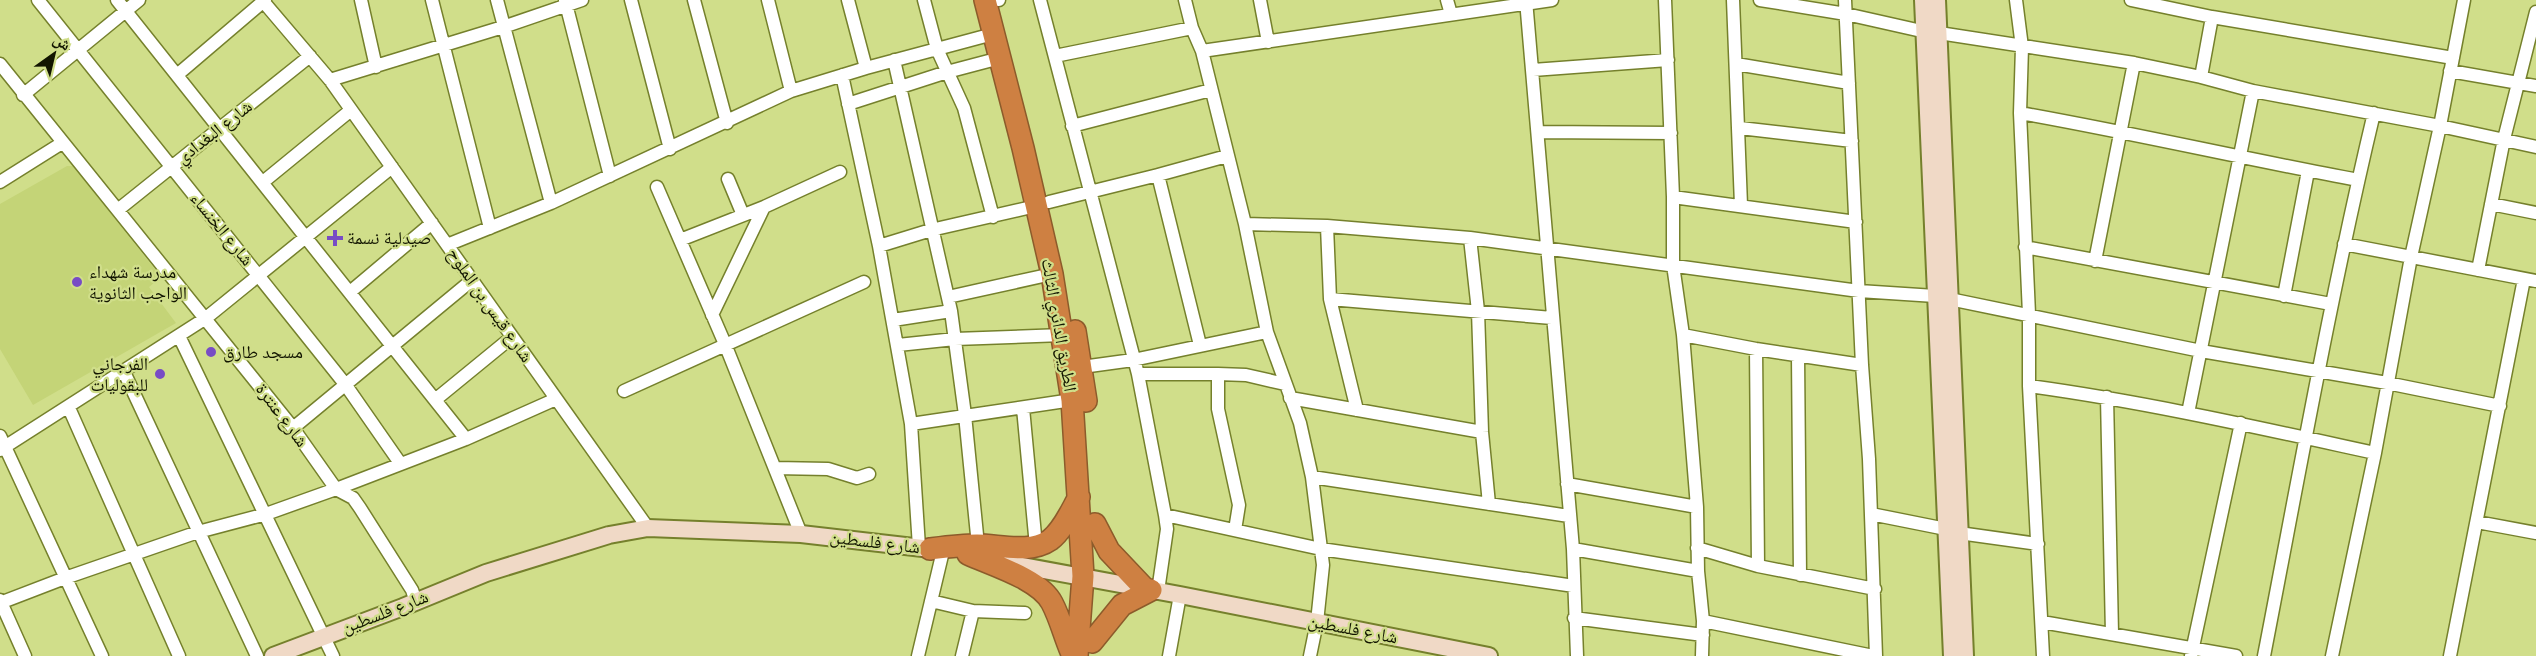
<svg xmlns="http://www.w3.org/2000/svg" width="2536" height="656" viewBox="0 0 2536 656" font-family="Merriweather,'Noto Naskh Arabic',serif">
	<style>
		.built { fill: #c4d477 }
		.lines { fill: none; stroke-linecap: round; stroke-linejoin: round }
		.street-casing { stroke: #75802c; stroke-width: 15 }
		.secondary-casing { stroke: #75802c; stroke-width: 20 }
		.highway-casing { stroke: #8c5b2b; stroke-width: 24 }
		.street { stroke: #fff; stroke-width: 12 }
		.secondary { stroke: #f0d9c6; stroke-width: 16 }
		.highway { stroke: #ce8042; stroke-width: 21 }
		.poi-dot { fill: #784cc5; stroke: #d0de8a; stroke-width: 2 }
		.labels { text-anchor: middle; stroke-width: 4.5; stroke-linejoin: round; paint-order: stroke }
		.street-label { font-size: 18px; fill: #121500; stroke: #d0de8a }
		.poi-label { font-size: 18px; fill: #121500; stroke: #d0de8a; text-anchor: start }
	</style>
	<rect width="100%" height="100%" fill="#d0de8a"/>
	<path class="built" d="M67 166H73L161 277 149 287 176 323 33 405 0 349V204Z"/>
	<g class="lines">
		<g class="street-casing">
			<path id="street" d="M38 0 345 384 400 463
				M117 0 466 439
				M262 0 330 80 648 528
				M361 0 376 67
				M432 0 490 228
				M497 0 551 203
				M565 0 610 176
				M631 0 670 149
				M694 0 727 123
				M768 0 791 91
				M848 0 866 68
				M924 0 937 49 964 108 993 217
				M998 0H999
				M1040 0 1138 374 1165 515 1167 529 1158 591
				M1185 0 1192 28 1202 51 1245 224 1267 332 1300 423 1312 477 1323 565 1317 622 1310 656
				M1260 0 1268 42
				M1447 0 1451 14
				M1526 0 1573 549 1577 656
				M1665 0 1673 197V265L1683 335 1697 507 1698 571 1703 621 1702 656
				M1733 0 1741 205
				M1760 0 1846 14 1926 32
				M1845 0 1862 365 1869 459 1876 656
				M2016 0 2022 47 2020 113 2029 314V386L2043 656
				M2131 0 2212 17 2453 58
				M1939 33 2134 63 2201 77 2253 91 2440 126 2536 147
				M1202 51 1552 0
				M1055 56 1192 28
				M894 60 951 311 965 415 978 545
				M0 64 293 428 336 489 353 498 360 508 412 590 416 602
				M1736 64 1849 83
				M1533 70 1668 60
				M2450 71 2536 86
				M177 75 265 0
				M842 75 879 246 911 424 919 547
				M2201 77 2212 17
				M330 80 503 27 582 0
				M23 95 139 0
				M848 104 947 72 1000 58
				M2020 113C2133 133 2245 159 2358 180
				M1072 126 1211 90
				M1740 128 1852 141
				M1539 132 1671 133
				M1158 175 1227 156
				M728 179 743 215
				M0 182 62 143
				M263 182 351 110
				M657 187 725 344 801 534
				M1673 197 1856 222
				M1049 202 1158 175 1200 345
				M2491 204 2536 213
				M119 209 310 56
				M1245 224 1327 226 1470 238 1859 291 1935 296 2201 351 2387 383 2500 406
				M1327 226 1330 299 1357 410
				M1470 238 1478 311 1482 432 1489 504
				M680 240 764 207 840 172
				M2344 244 2536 281
				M447 245 551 203 791 91 866 68 993 34
				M879 246 931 230 1036 206
				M2025 247 2331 304
				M2095 261 2134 63
				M2478 270 2504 139 2536 12
				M350 292 432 223
				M2284 296 2308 171
				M948 297 1052 274
				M1330 299 1552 318
				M712 315 764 207
				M893 320 951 311
				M1683 335 1756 349 1862 365
				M179 336 333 656
				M898 345 955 339 1063 335
				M1756 349 1758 566
				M1798 356 1800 575
				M1082 367 1133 360 1267 332
				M124 372 257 656
				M1138 374H1218V409L1239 505 1235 530
				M1218 374 1246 375 1285 384
				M2029 386C2146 402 2260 428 2375 453
				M624 391 864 282
				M2107 397 2112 634
				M1290 398 1482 432
				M435 400 512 337
				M69 408 179 656
				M1023 408 1036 546
				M2188 413 2253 91
				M911 424 1072 400
				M293 428 472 280
				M0 436 102 656
				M0 450 206 318 392 167
				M775 468 828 469 857 478 869 474
				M1312 477 1569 516
				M1567 484 1697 507
				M1871 514 1946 529
				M1165 515 1321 549 1574 586
				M2477 522 2536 533
				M1959 533 2038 544
				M1697 548 1758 566 1875 589
				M1573 549 1698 571
				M0 600 25 656
				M931 601 973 611 962 656
				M0 603 65 578 198 532 266 514 336 489 466 439 556 399
				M973 611 1025 613
				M1574 618 1703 635
				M1703 621 1873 656
				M2042 622 2236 656
				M918 656 943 551
				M1169 656 1180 595
				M2191 656 2241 423
				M2264 656C2299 475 2331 293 2374 113
				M2332 656 2375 453 2411 257 2440 126 2464 0
				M2450 656 2524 279"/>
		</g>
		<g class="secondary-casing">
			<path id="secondary" d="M1923 0 1952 656
				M1937 0 1965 656
				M1001 562 1180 595 1489 656
				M273 656 403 607 486 573 609 535 648 528 801 534 940 550"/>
		</g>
		<g class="highway-casing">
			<path id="highway" d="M985 0 1023 148 1052 274 1072 400 1083 576 1077 656
				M1075 331 1086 401
				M1095 524 1109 551 1144 588
				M930 549C946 547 961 545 977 545 1000 545 1030 554 1050 540 1063 530 1071 511 1079 497
				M968 554C992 565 1040 579 1052 603 1061 620 1065 639 1073 656
				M1092 642 1122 605 1151 590"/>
		</g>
		<use href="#street" class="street"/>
		<use href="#secondary" class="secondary"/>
		<use href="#highway" class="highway"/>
	</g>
	<g class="poi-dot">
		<path d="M332 229h6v6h6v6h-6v6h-6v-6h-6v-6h6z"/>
		<circle cx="77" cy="282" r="6"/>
		<circle cx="211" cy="352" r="6"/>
		<circle cx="160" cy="374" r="6"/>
	</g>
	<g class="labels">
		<g class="street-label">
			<text transform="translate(214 132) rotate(-38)" y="6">شارع البغدادي</text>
			<text transform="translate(222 229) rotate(51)" y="6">شارع الخنساء</text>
			<text transform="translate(490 305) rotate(55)" y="6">شارع قيس بن الملوح</text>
			<text transform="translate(1059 325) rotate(80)" y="6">الطريق الدائري الثالث</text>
			<text transform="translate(282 415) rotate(53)" y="6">شارع عنترة</text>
			<text transform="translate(875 542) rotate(7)" y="6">شارع فلسطين</text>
			<text transform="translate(385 612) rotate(-21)" y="6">شارع فلسطين</text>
			<text transform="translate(1353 629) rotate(11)" y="6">شارع فلسطين</text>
		</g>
		<g class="poi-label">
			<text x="347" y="244">صيدلية نسمة</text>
			<text x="89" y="278">مدرسة شهداء<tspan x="89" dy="21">الواجب الثانوية</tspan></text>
			<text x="223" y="358">مسجد طارق</text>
			<text x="148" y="370" text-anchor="end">الفرجاني<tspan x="148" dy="21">للبقوليات</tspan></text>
		</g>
	</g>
	<g transform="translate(54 54) rotate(34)" stroke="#d0de8a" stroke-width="4.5" paint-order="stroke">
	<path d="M0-4.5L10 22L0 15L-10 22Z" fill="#121500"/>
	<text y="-9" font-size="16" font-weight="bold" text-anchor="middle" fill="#121500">ش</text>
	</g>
</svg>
